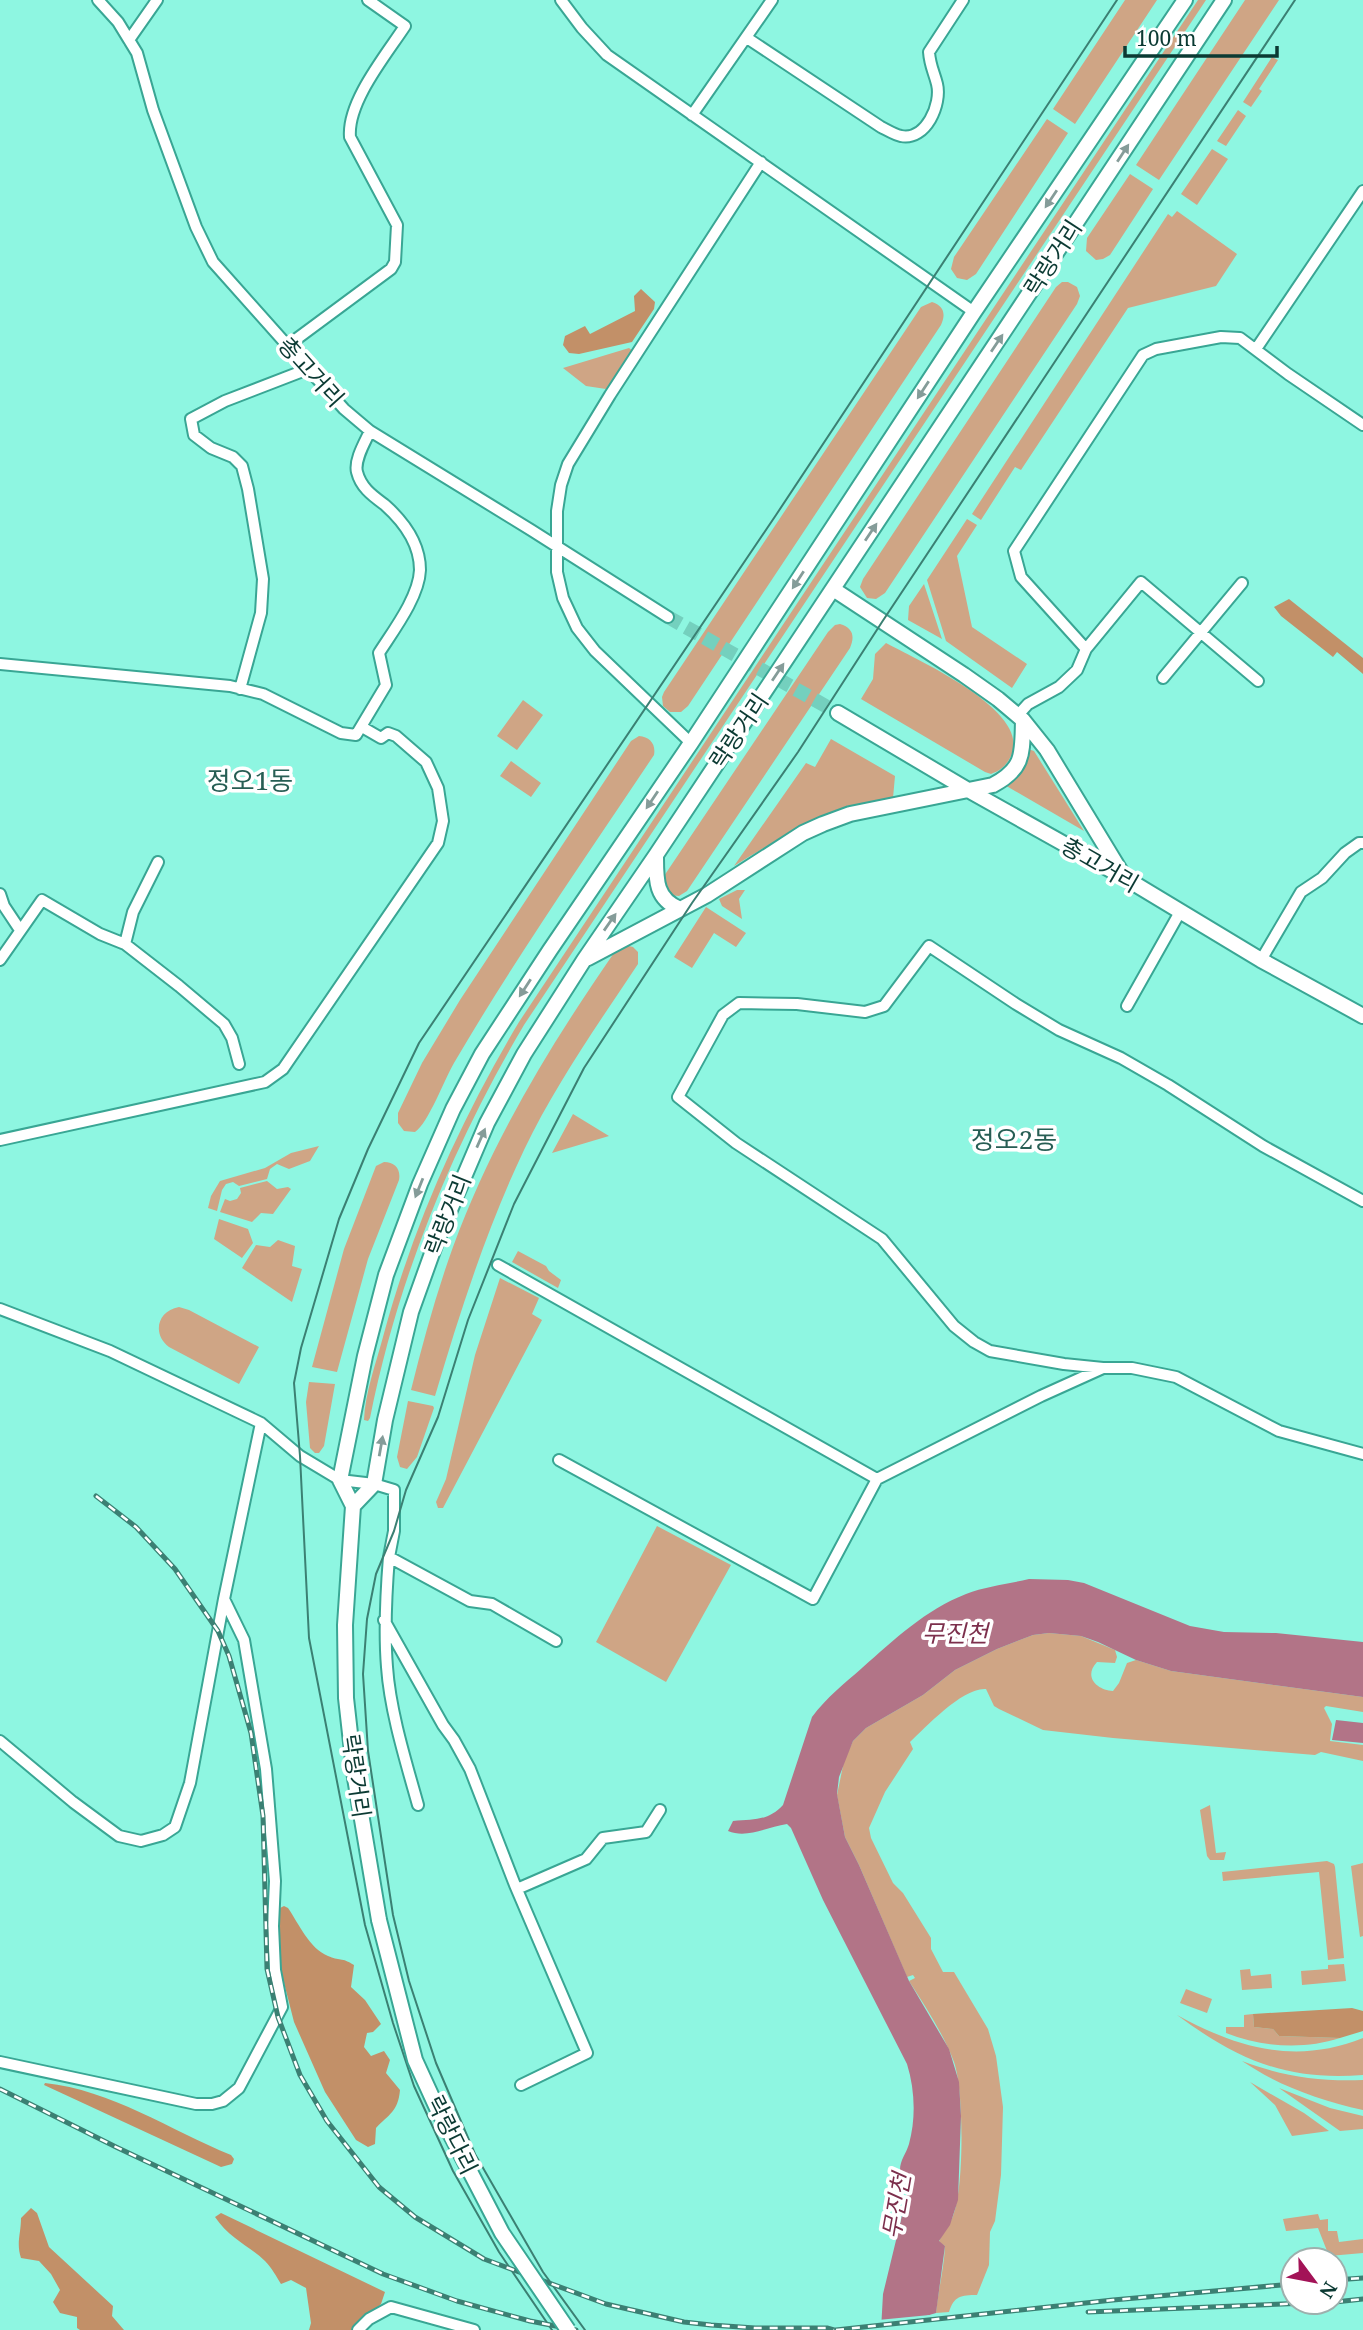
<svg xmlns="http://www.w3.org/2000/svg" width="1363" height="2330" viewBox="0 0 1363 2330" font-family="'Noto Serif','Noto Sans KR',serif">
	<style>
		.green { fill: #cfa585 }
		.forest { fill: #c29068 }
		.water { fill: #b27487 }
		.pier { fill: #8ef6e1 }
		.lines { fill: none; stroke-linecap: round; stroke-linejoin: round }
		.major-tunnel { stroke: #74d0be; stroke-width: 14; stroke-dasharray: 14 7; stroke-linecap: butt }
		.minor-casing { stroke: #39a694; stroke-width: 14 }
		.major-casing { stroke: #39a694; stroke-width: 18 }
		.minor { stroke: #fff; stroke-width: 10 }
		.major { stroke: #fff; stroke-width: 14 }
		.tram { stroke: #3b8073; stroke-width: 2 }
		.rail-casing { stroke: #3b8073; stroke-width: 5 }
		.rail { stroke: #fff; stroke-width: 2.5; stroke-dasharray: 8; stroke-linecap: butt }
		.major-bridge-casing { stroke: #39a694; stroke-width: 18; stroke-linecap: butt }
		.major-bridge { stroke: #fff; stroke-width: 14 }
		.oneway { fill: #859c99 }
		.labels { text-anchor: middle; stroke-width: 7; stroke-linejoin: round; paint-order: stroke }
		.street-label { font-size: 23px; fill: #0b3a33; stroke: #fff }
		.water-label { font-size: 24px; font-style: italic; fill: #7c2f4c; stroke: #fff }
		.quarter-label { font-size: 26px; fill: #275e54; stroke: #fff }
	</style>
	<rect width="100%" height="100%" fill="#8ef6e1"/>
	<path class="green" d="M1125 0H1157L1075 124 1053 109Z
		M1198 0H1206L524 1025C452 1147 398 1278 370 1418L368 1421 364 1420C365 1393 376 1363 383 1337 413 1226 460 1121 519 1022Z
		M1245 0H1279L1159 180 1136 165Z
		M1272 57 1278 60 1259 89 1262 91 1251 107 1243 102Z
		M1238 110 1246 116 1226 146 1217 141Z
		M1047 119 1068 133 976 274 967 280 957 278 951 269 954 257Z
		M1212 149 1228 159 1197 205 1181 194Z
		M1130 174 1153 189 1110 255 1103 259 1096 260 1086 251 1087 238Z
		M1177 211 1237 254 1216 286 1128 308 1021 470 1015 467 981 520 972 514 1168 214 1172 217Z
		M1062 282H1068L1077 287 1080 296 1077 304 885 593 876 599 867 598 860 587 863 579 1056 287Z
		M932 302C944 306 946 314 941 325L688 706 681 712H670L663 706 662 697 664 692 921 307Z
		M629 348 633 351 606 389 586 386 563 368Z
		M967 519 977 525 957 556 972 627 1027 664 1012 688 946 641 927 580Z
		M924 584 942 639 908 620 909 606Z
		M840 624C853 628 855 636 850 648L687 891 679 896 669 895 662 882 664 876 828 632 835 625Z
		M886 643C917 660 1033 711 1011 756 1006 766 1001 770 991 774L985 772 861 699 873 679 875 654Z
		M523 700 543 715 517 750 497 736Z
		M639 736C650 737 656 744 654 755 586 857 516 957 454 1063 445 1078 428 1124 415 1132L404 1131 398 1123V1113L422 1063 460 1000 631 741Z
		M831 739 895 776 893 798C828 806 789 833 734 866L806 763 815 767Z
		M1028 749 1034 751 1084 831 1003 784Z
		M511 761 541 783 531 797 500 776Z
		M737 890H745L739 899 742 919 722 906 719 899Z
		M706 907 746 933 736 947 714 933 692 968 674 957Z
		M625 945 633 947 638 952V964C598 1024 555 1085 524 1150 486 1230 460 1312 435 1396L411 1390C423 1342 436 1294 453 1247 493 1138 551 1044 616 950Z
		M573 1114 609 1136 552 1153Z
		M319 1146 310 1161 289 1169 277 1164 270 1169 267 1179 239 1186 233 1182 226 1184 222 1190 217 1211 208 1208 211 1196 220 1181 265 1168 291 1153Z
		M384 1162C395 1162 401 1169 399 1180L368 1259 337 1372 312 1367 344 1249 376 1166Z
		M267 1181 277 1189 288 1187 291 1189 273 1214 261 1213 252 1222 220 1212 225 1199 230 1201 237 1199 241 1193 240 1188Z
		M219 1219 248 1229 253 1243 242 1258 214 1239Z
		M278 1240 295 1246 292 1266 302 1269 292 1302 242 1268 256 1245 270 1247Z
		M518 1251 546 1266 549 1271 561 1280 558 1288 512 1262Z
		M500 1278 539 1298 532 1314 542 1320 443 1508H438L436 1502 446 1479 475 1355Z
		M179 1307 189 1310 259 1347 239 1384 169 1347C152 1334 157 1311 179 1307Z
		M309 1382 335 1384 324 1446 319 1453H315L310 1448 306 1402Z
		M408 1401 433 1406 434 1408 417 1457 407 1469 400 1467 397 1457Z
		M657 1526 731 1565 666 1682 596 1642Z
		M1049 1633 1081 1636 1115 1650 1117 1657 1115 1663 1097 1662C1083 1677 1097 1690 1113 1691L1119 1683 1127 1663 1136 1660 1171 1671 1363 1697V1712L1326 1706 1324 1708 1332 1724 1330 1741 1363 1745V1761L1321 1752 1315 1755 1113 1738 1043 1730 999 1709 994 1706 986 1689C963 1687 926 1727 910 1742L913 1749 885 1792 869 1828 871 1838 893 1883 903 1893 931 1938V1949L943 1972H954L988 2029 996 2056 1003 2107 1001 2175 995 2221 990 2232 989 2265 977 2295C961 2295 954 2296 949 2312L936 2313C938 2291 944 2269 945 2246L939 2242C943 2231 951 2224 954 2213 964 2184 964 2090 954 2062 943 2033 925 2006 909 1981L915 1978 913 1975 907 1977 859 1865 845 1837 837 1795 844 1761 853 1741 866 1728 923 1695 955 1670 997 1649 1033 1635Z
		M1210 1805 1216 1853 1226 1852 1224 1860H1210L1207 1856 1200 1810Z
		M1327 1861 1334 1864 1335 1867 1344 1958 1328 1960 1319 1872 1223 1881 1222 1872Z
		M1363 1863V1936L1360 1937 1351 1866Z
		M1344 1964 1346 1981 1302 1985 1301 1971 1328 1969V1965Z
		M1250 1969 1251 1976 1271 1974 1272 1988 1242 1990 1240 1970Z
		M1186 1989 1212 1999 1207 2013 1180 2003Z
		M1253 2014 1254 2027 1273 2029 1279 2036 1340 2038C1303 2050 1262 2047 1226 2033V2027H1244V2015Z
		M1177 2015C1237 2048 1296 2065 1363 2038V2075C1286 2081 1238 2060 1177 2015Z
		M1242 2061C1281 2076 1321 2082 1363 2080V2110C1319 2100 1279 2086 1242 2061Z
		M1250 2082 1304 2113 1329 2131 1292 2136 1275 2105Z
		M1279 2088 1330 2108 1363 2116V2129L1340 2131Z
		M1318 2214 1320 2220 1328 2219V2231H1337L1339 2242 1363 2239V2253L1329 2256 1318 2228 1286 2231 1283 2219Z"/>
	<path class="forest" d="M641 289 655 302 654 309 632 342 579 354 569 353 563 345 565 336 585 326 590 334 635 311 634 296Z
		M1289 599 1363 658V674L1337 652 1333 657 1281 616 1274 607Z
		M284 1906 288 1908C299 1924 309 1948 328 1956 339 1961 342 1957 354 1965L351 1987 365 2000 381 2024 373 2032 367 2033 364 2047 371 2056 384 2051 390 2060 386 2073 400 2090C398 2112 389 2114 376 2128L375 2144 368 2147 356 2140 325 2092 294 2022 281 1971 277 1927V1914L280 1908Z
		M1352 2008 1363 2011V2031L1340 2038 1279 2036 1273 2029 1254 2027 1253 2014Z
		M45 2083C111 2090 170 2130 231 2155L234 2159 232 2164 221 2167 44 2085Z
		M31 2208 37 2213 49 2247 113 2306 112 2316 124 2330H80L77 2328V2317L60 2313 53 2302 60 2290 51 2274 39 2261 21 2258C16 2243 21 2234 21 2218Z
		M221 2213 385 2292 381 2304 352 2330H309L311 2323 306 2288 291 2280 281 2284C276 2276 272 2268 265 2261 248 2245 229 2238 215 2217Z"/>
	<path class="water" d="M1029 1579 1068 1580 1084 1583 1190 1626 1224 1632 1276 1633 1363 1642V1697L1171 1671 1136 1660 1098 1642 1081 1636 1049 1633 1033 1635 997 1649 955 1670 923 1695 866 1728 853 1741 839 1777 837 1794 845 1837 859 1865 909 1981 949 2049 959 2082 961 2116 958 2200 950 2225 939 2241 945 2246 936 2313 881 2330 883 2294 907 2195C907 2185 900 2180 900 2170 900 2160 906 2154 909 2144 916 2118 915 2090 907 2064L823 1900 791 1828 787 1824C767 1827 747 1839 728 1831L733 1821C755 1819 768 1821 783 1805L812 1717C826 1698 845 1683 862 1668 895 1639 925 1610 966 1594 986 1586 1008 1584 1029 1579Z
		M1336 1720 1363 1723V1743L1332 1740Z"/>
	<path class="pier" d="M940 2314 933 2330H878V2320Z"/>
	<g class="lines">
		<path class="major-tunnel" d="M668 617 838 713"/>
		<g class="minor-casing">
			<path id="minor" d="M98 0 118 22 137 53 153 110 196 227 213 262 344 409 370 431 531 530 668 617
				M561 0 582 28 607 55 974 312
				M747 38 881 127C887 130 895 135 901 136 926 141 942 104 937 84 934 72 930 66 929 52L963 0
				M129 40 157 0
				M692 115 772 0
				M287 346 391 269 395 262 397 225 350 137C347 102 386 55 405 26L368 0
				M1256 349 1363 191
				M1086 649 1141 582 1258 681
				M0 664 230 686 263 694 341 733 356 735 386 685 379 653C393 631 419 597 420 570 420 544 404 522 385 505 373 496 361 488 357 472 354 460 365 442 370 431
				M1163 678 1242 583
				M240 689 261 613 263 579 248 489 242 466 233 457 211 448 194 435 191 419 225 401 308 369
				M1017 716 1028 704 1059 687 1077 670 1086 649 1021 577 1014 551 1143 355 1156 349 1221 337 1240 338 1288 374 1363 425
				M691 743 595 651 577 628 563 598 557 572V511L561 485 568 464 610 395 761 162
				M0 894 4 906 20 930
				M125 944 133 912 158 862
				M0 960 42 900 100 934 125 944 179 986 224 1024 232 1038 239 1064
				M1261 960 1301 892 1322 878 1345 853 1359 843H1363
				M1127 1006 1180 912
				M0 1140 265 1082 283 1069 438 843 443 821 438 788 426 762 396 736 388 733 381 738 362 727
				M498 1265 877 1479
				M0 1309 110 1351 261 1423 300 1456 340 1480 374 1484 394 1490V1531L389 1557 470 1601 492 1604 556 1641
				M1103 1368 1064 1364 990 1351 974 1342 954 1326 882 1239 736 1143 678 1097 723 1015 739 1003 797 1004 865 1012 884 1006 929 946 1016 1004 1059 1030 1121 1058 1168 1085 1263 1146 1363 1201
				M559 1460 813 1599 877 1479 1041 1396 1103 1368H1132L1176 1377 1279 1431 1363 1454
				M389 1557C386 1594 384 1630 387 1667 390 1711 406 1762 418 1805
				M384 1620 443 1725 454 1740 470 1769 515 1885 587 2053 521 2085
				M0 1741 73 1802 119 1836 141 1841 163 1835 175 1827 190 1783 224 1599 261 1423
				M517 1889 586 1859 603 1838 646 1832 660 1810
				M0 2062 196 2104H212L223 2101 239 2088 282 2007 275 1970 273 1926 275 1881 266 1769 244 1640 224 1599
				M358 2330 369 2319 391 2307 474 2330"/>
		</g>
		<g class="major-casing">
			<path id="major" d="M833 589 964 675 998 699 1023 720 1047 750 1124 877
				M838 713 968 790 1125 878 1261 960 1363 1016
				M656 855C656 879 655 899 680 909
				M588 958 707 895 803 833 823 824 850 814 993 785C1025 768 1022 753 1023 720
				M353 1506 374 1484 385 1420 411 1312 435 1245 487 1123 524 1054 584 960 656 855 1224 0
				M379 1920 355 1778 346 1698 345 1625 353 1506 340 1480 365 1356 386 1275 420 1184 453 1109 482 1054 550 950 691 743 974 312 1185 0"/>
		</g>
		<use href="#minor" class="minor"/>
		<use href="#major" class="major"/>
		<path class="tram" d="M552 2330 499 2252 453 2171 414 2086 393 2023 365 1925 309 1638 300 1456 294 1383 301 1348 339 1219 368 1149 419 1043 776 515 1117 0
			M585 2330 543 2272 475 2154 436 2063 409 1981 393 1915 368 1751 363 1674 367 1619 376 1574 394 1531 406 1490 438 1417 468 1320 514 1204 584 1068 692 903 798 752 882 622 1295 0"/>
		<g class="rail-casing">
			<path id="rail" d="M96 1496 136 1527 175 1569 218 1631 229 1656 251 1733 263 1816 267 1969 278 2017 300 2075 327 2121 379 2187 415 2217 484 2259 606 2304 684 2322 711 2325 755 2328H827L834 2330
				M0 2089 116 2147 383 2274 457 2301 530 2321 576 2330
				M1335 2280 1363 2278
				M1335 2302 1363 2299
				M1088 2312 1333 2302
				M836 2330 1113 2300 1293 2284"/>
		</g>
		<use href="#rail" class="rail"/>
		<g class="major-bridge-casing">
			<path id="major-bridge" d="M379 1920 415 2060 437 2108 502 2233 568 2330"/>
		</g>
		<use href="#major-bridge" class="major-bridge"/>
	</g>
	<defs><path id="oneway-solid" d="M-6-.8H1V-3.2L6.5 0L1 3.2V.8H-6Z" transform="scale(1.75)"/></defs>
	<g class="oneway">
		<use href="#oneway-solid" transform="translate(1123 153) rotate(-57)"/>
		<use href="#oneway-solid" transform="translate(1051 199) rotate(124)"/>
		<use href="#oneway-solid" transform="translate(997 343) rotate(-56)"/>
		<use href="#oneway-solid" transform="translate(923 390) rotate(123)"/>
		<use href="#oneway-solid" transform="translate(871 532) rotate(-56)"/>
		<use href="#oneway-solid" transform="translate(798 580) rotate(123)"/>
		<use href="#oneway-solid" transform="translate(778 672) rotate(-56)"/>
		<use href="#oneway-solid" transform="translate(652 800) rotate(124)"/>
		<use href="#oneway-solid" transform="translate(610 922) rotate(-55)"/>
		<use href="#oneway-solid" transform="translate(525 988) rotate(123)"/>
		<use href="#oneway-solid" transform="translate(481 1138) rotate(-66)"/>
		<use href="#oneway-solid" transform="translate(419 1188) rotate(112)"/>
		<use href="#oneway-solid" transform="translate(381 1446) rotate(-80)"/>
	</g>
	<g class="labels">
		<g class="street-label">
			<text transform="translate(1053 258) rotate(-57)" y="8">락랑거리</text>
			<text transform="translate(311 372) rotate(48)" y="8">총고거리</text>
			<text transform="translate(739 731) rotate(-56)" y="8">락랑거리</text>
			<text transform="translate(1100 865) rotate(30)" y="8">총고거리</text>
			<text transform="translate(448 1215) rotate(-68)" y="8">락랑거리</text>
			<text transform="translate(356 1776) rotate(82)" y="8">락랑거리</text>
			<text transform="translate(452 2135) rotate(64)" y="8">락랑다리</text>
		</g>
		<g class="water-label">
			<text x="955" y="1642">무진천</text>
			<text transform="translate(897 2206) rotate(-80)" y="8">무진천</text>
		</g>
		<g class="quarter-label">
			<text x="250" y="790">정오1동</text>
			<text x="1014" y="1149">정오2동</text>
		</g>
	</g>
	<g transform="translate(1314 2281) rotate(122)"><circle r="33" fill="#ffffff" stroke="#9db0ad" stroke-width="2"/>
	<path d="M0-5L12 26L0 18L-12 26Z" fill="#a31357"/>
	<text y="-10" font-size="19" font-weight="bold" text-anchor="middle" fill="#0b3a33">N</text>
	</g>
	<path d="M1125 46v10h152v-10" fill="none" stroke="#0b3a33" stroke-width="3.5"/>
	<text x="1136" y="46" font-size="21" fill="#0b3a33" stroke="#ffffff" stroke-width="5" paint-order="stroke">100 m</text>
</svg>
